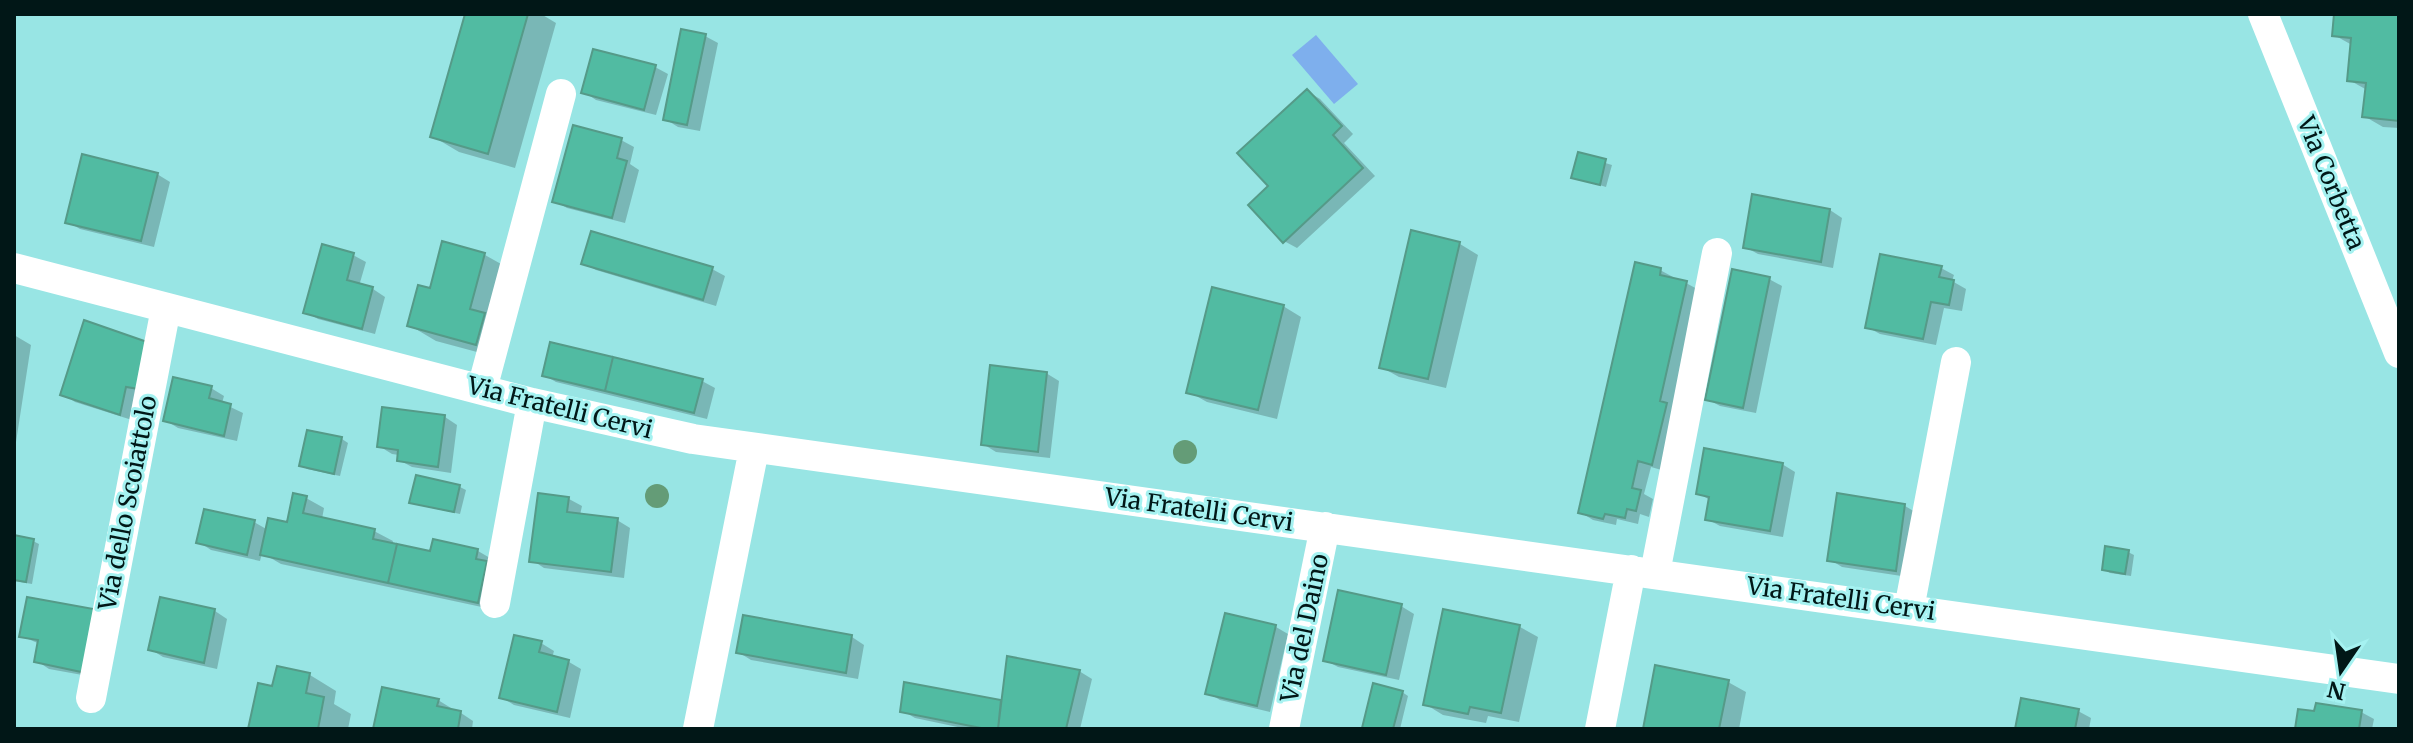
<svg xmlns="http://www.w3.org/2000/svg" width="2413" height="743" viewBox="0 0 2413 743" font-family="Merriweather,serif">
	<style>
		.water { fill: #7eafed }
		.shadow { fill: #0003 }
		.building { fill: #51bba2; stroke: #559a88; stroke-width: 2 }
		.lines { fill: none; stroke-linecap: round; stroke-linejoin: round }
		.minor { stroke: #fff; stroke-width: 30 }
		.tree { fill: #649c77 }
		.labels { text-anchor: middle; stroke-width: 6; stroke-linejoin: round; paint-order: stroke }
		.street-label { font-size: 24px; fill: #011717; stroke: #a5f2f1 }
	</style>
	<rect width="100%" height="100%" fill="#98e5e4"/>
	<path class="water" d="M1316 35 1358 84 1334 104 1292 55Z"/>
	<path class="shadow" d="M467 14H541L556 23 515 168 459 152 432 136Z
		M2336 14H2399V128L2383 127 2364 116 2367 90 2349 80 2352 45 2334 35Z
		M705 36 718 43 700 131 678 127 665 119Z
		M655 67 668 74 656 115 596 100 584 92Z
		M1307 91 1320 99 1353 134 1344 143 1375 176 1297 248 1284 241 1271 186Z
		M621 140 634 147 630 164 639 170 625 223 567 208 555 201Z
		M1579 155 1612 165 1606 187 1574 177Z
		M157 174 170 182 154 247 80 229 68 222Z
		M1754 197 1830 210 1842 218 1833 268 1758 254 1745 247Z
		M1413 233 1460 244 1478 255 1446 388 1399 377 1381 367Z
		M444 244 485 255 512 270 503 359 436 341 409 325 431 290Z
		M353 255 366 262 359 286 373 289 385 297 375 334 318 319 306 312Z
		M583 263 712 269 725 276 716 306 596 270Z
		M1941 268 1954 275 1952 281 1966 289 1962 311 1944 308 1936 345 1880 334 1867 327Z
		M1660 270 1673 277V280L1686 283 1699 290 1665 471 1651 467 1644 494 1653 499 1649 517 1640 514 1638 524 1617 519 1616 525 1593 520 1580 512Z
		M1769 279 1782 286 1756 413 1720 406 1707 399Z
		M1283 306 1301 317 1277 419 1207 402 1189 392Z
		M14 335 31 345 14 455Z
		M149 345 132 420 75 402 63 394Z
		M1046 373 1059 381 1050 458 996 452 983 444Z
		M544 375 702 381 715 388 707 419 556 382Z
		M211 388 224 396 222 403 243 413 237 441 178 428 165 420Z
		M445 417 457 425 451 473 412 467 399 460V455L392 454 379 446Z
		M308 432 342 439 348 443 340 476 307 469 301 465Z
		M1782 464 1795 472 1783 537 1720 526 1707 519 1710 500 1698 493Z
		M417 478 460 487 466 490 460 514 418 505 412 502Z
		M540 495 569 499 582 506 580 515 617 520 630 528 624 578 544 568 532 560Z
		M306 498 324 508 322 519 374 531 393 541 392 545 432 554 478 551 490 558 491 609 281 564 262 553 260 561 211 550 199 542 254 522 268 530 289 524Z
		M1905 506 1917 513 1908 577 1842 567 1829 559Z
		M14 537 33 541 39 544 32 584 14 581Z
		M2128 552 2134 555 2131 576 2110 573 2104 569Z
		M28 599 99 678 49 669 37 661 40 644 21 636Z
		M161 600 215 611 227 619 217 669 163 657 150 649Z
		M1401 606 1414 614 1399 680 1338 667 1325 660Z
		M1226 616 1276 627 1288 634 1270 712 1220 700 1208 693Z
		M745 618 852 637 864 645 858 679 751 660 738 652Z
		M1520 627 1538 637 1519 722 1488 716 1486 723 1443 715 1425 704Z
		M541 643 554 651 552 658 569 662 581 669 570 718 514 705 501 697Z
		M1079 671 1092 679 1080 729H967L915 718 903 711 906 684 1003 703Z
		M310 675 336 691 334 704 351 714 348 729H250L274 689Z
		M1728 682 1746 692 1739 729H1645Z
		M1402 692 1408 696 1400 729 1364 727Z
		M438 700 451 708 450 711 461 713 473 721 472 729H375Z
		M2078 711 2091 718 2089 729H2017Z
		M2361 712 2374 719 2372 729H2297Z"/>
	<path class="building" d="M465 14H528L488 154 430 137Z
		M2334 14H2399V121L2362 117 2366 83 2347 81 2351 38 2332 36Z
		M681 29 706 34 687 125 663 120Z
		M593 49 656 65 644 110 581 93Z
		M1307 89 1342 126 1333 135 1363 168 1283 243 1248 205 1268 186 1237 153Z
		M573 125 622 138 617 158 627 161 612 218 552 202Z
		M1578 152 1606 159 1600 185 1571 178Z
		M82 154 158 173 141 241 65 223Z
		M1752 194 1830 209 1821 262 1743 248Z
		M1411 230 1460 242 1428 379 1379 368Z
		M591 231 713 267 703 300 581 264Z
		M442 241 485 253 470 309 485 313 476 345 407 326 418 285 430 288Z
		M322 244 354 253 347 280 373 287 362 329 303 313Z
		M1880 254 1942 266 1939 277 1954 280 1949 305 1931 302 1923 339 1865 328Z
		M1635 262 1661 268 1660 275 1687 281 1660 401 1667 403 1652 465 1638 461 1632 488 1641 490 1636 511 1627 509 1625 518 1605 514 1603 519 1578 513Z
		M1732 269 1770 277 1743 408 1705 400Z
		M1212 287 1284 305 1258 410 1186 393Z
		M84 320 150 343 139 389 126 387 120 415 60 395Z
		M550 342 613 357 605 391 542 376Z
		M613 357 703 379 694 413 605 391Z
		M990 365 1047 372 1038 452 981 445Z
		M173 377 212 386 209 398 231 404 224 436 163 421Z
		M382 407 445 415 438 467 397 461 398 450 377 447Z
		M307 430 342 437 334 474 299 466Z
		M1704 448 1783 463 1770 531 1705 520 1709 497 1696 494Z
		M416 475 460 485 454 512 409 503Z
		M293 493 307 496 303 513 375 529 373 539 397 544 388 583 260 555 268 518 287 522Z
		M538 493 569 497 567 512 618 518 611 572 529 562Z
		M1837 493 1905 504 1896 571 1827 561Z
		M204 509 255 520 247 555 196 543Z
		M14 535 34 539 26 582 14 580Z
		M433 539 478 549 476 559 487 561 478 603 388 583 397 544 430 551Z
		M2105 546 2129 550 2125 574 2102 570Z
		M1338 590 1402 604 1386 675 1323 661Z
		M27 597 99 610 86 673 34 662 38 640 19 637Z
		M160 597 215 609 204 663 148 650Z
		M1443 609 1520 625 1501 713 1470 707 1468 714 1423 705Z
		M1225 613 1276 625 1257 706 1205 694Z
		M743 615 852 635 846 673 736 653Z
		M514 635 542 641 539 652 569 660 557 712 499 698Z
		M1007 656 1080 670 1066 729H998Z
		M1655 665 1729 680 1719 729H1643Z
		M277 666 310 673 306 693 324 697 318 729H248L258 683 272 686Z
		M904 682 1001 700 998 729H986L900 712Z
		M1373 683 1403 691 1393 729 1362 728Z
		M382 687 439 699 437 706 461 711 458 729H373Z
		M2021 698 2079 709 2075 729H2015Z
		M2316 703 2362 710 2359 729H2295L2298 709 2314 711Z"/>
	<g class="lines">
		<path class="minor" d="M2263 14 2399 353
			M14 268 532 403 693 439 2399 679
			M482 389 561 94
			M1655 573 1717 253
			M495 603 532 403
			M1909 609 1956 362
			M91 698 166 308
			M698 729 754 449
			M1284 729 1325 527
			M1600 729 1631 570"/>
	</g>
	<g class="tree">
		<circle cx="1185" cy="452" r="12"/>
		<circle cx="657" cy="496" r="12"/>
	</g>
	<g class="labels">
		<g class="street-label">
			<text transform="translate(2331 183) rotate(68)" y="8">Via Corbetta</text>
			<text transform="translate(560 408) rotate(14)" y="8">Via Fratelli Cervi</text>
			<text transform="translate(128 503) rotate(-79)" y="8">Via dello Scoiattolo</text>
			<text transform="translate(1199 510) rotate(8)" y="8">Via Fratelli Cervi</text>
			<text transform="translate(1841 599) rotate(8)" y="8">Via Fratelli Cervi</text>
			<text transform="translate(1305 628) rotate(-78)" y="8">Via del Daino</text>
		</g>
	</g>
	<rect width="2413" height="743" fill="none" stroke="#011717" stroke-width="32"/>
	<g transform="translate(2341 671) rotate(193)" stroke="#a5f2f1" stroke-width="6" paint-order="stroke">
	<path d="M0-6L14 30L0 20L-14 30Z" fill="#011717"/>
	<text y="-12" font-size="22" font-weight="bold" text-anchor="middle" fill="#011717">N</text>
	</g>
</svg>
